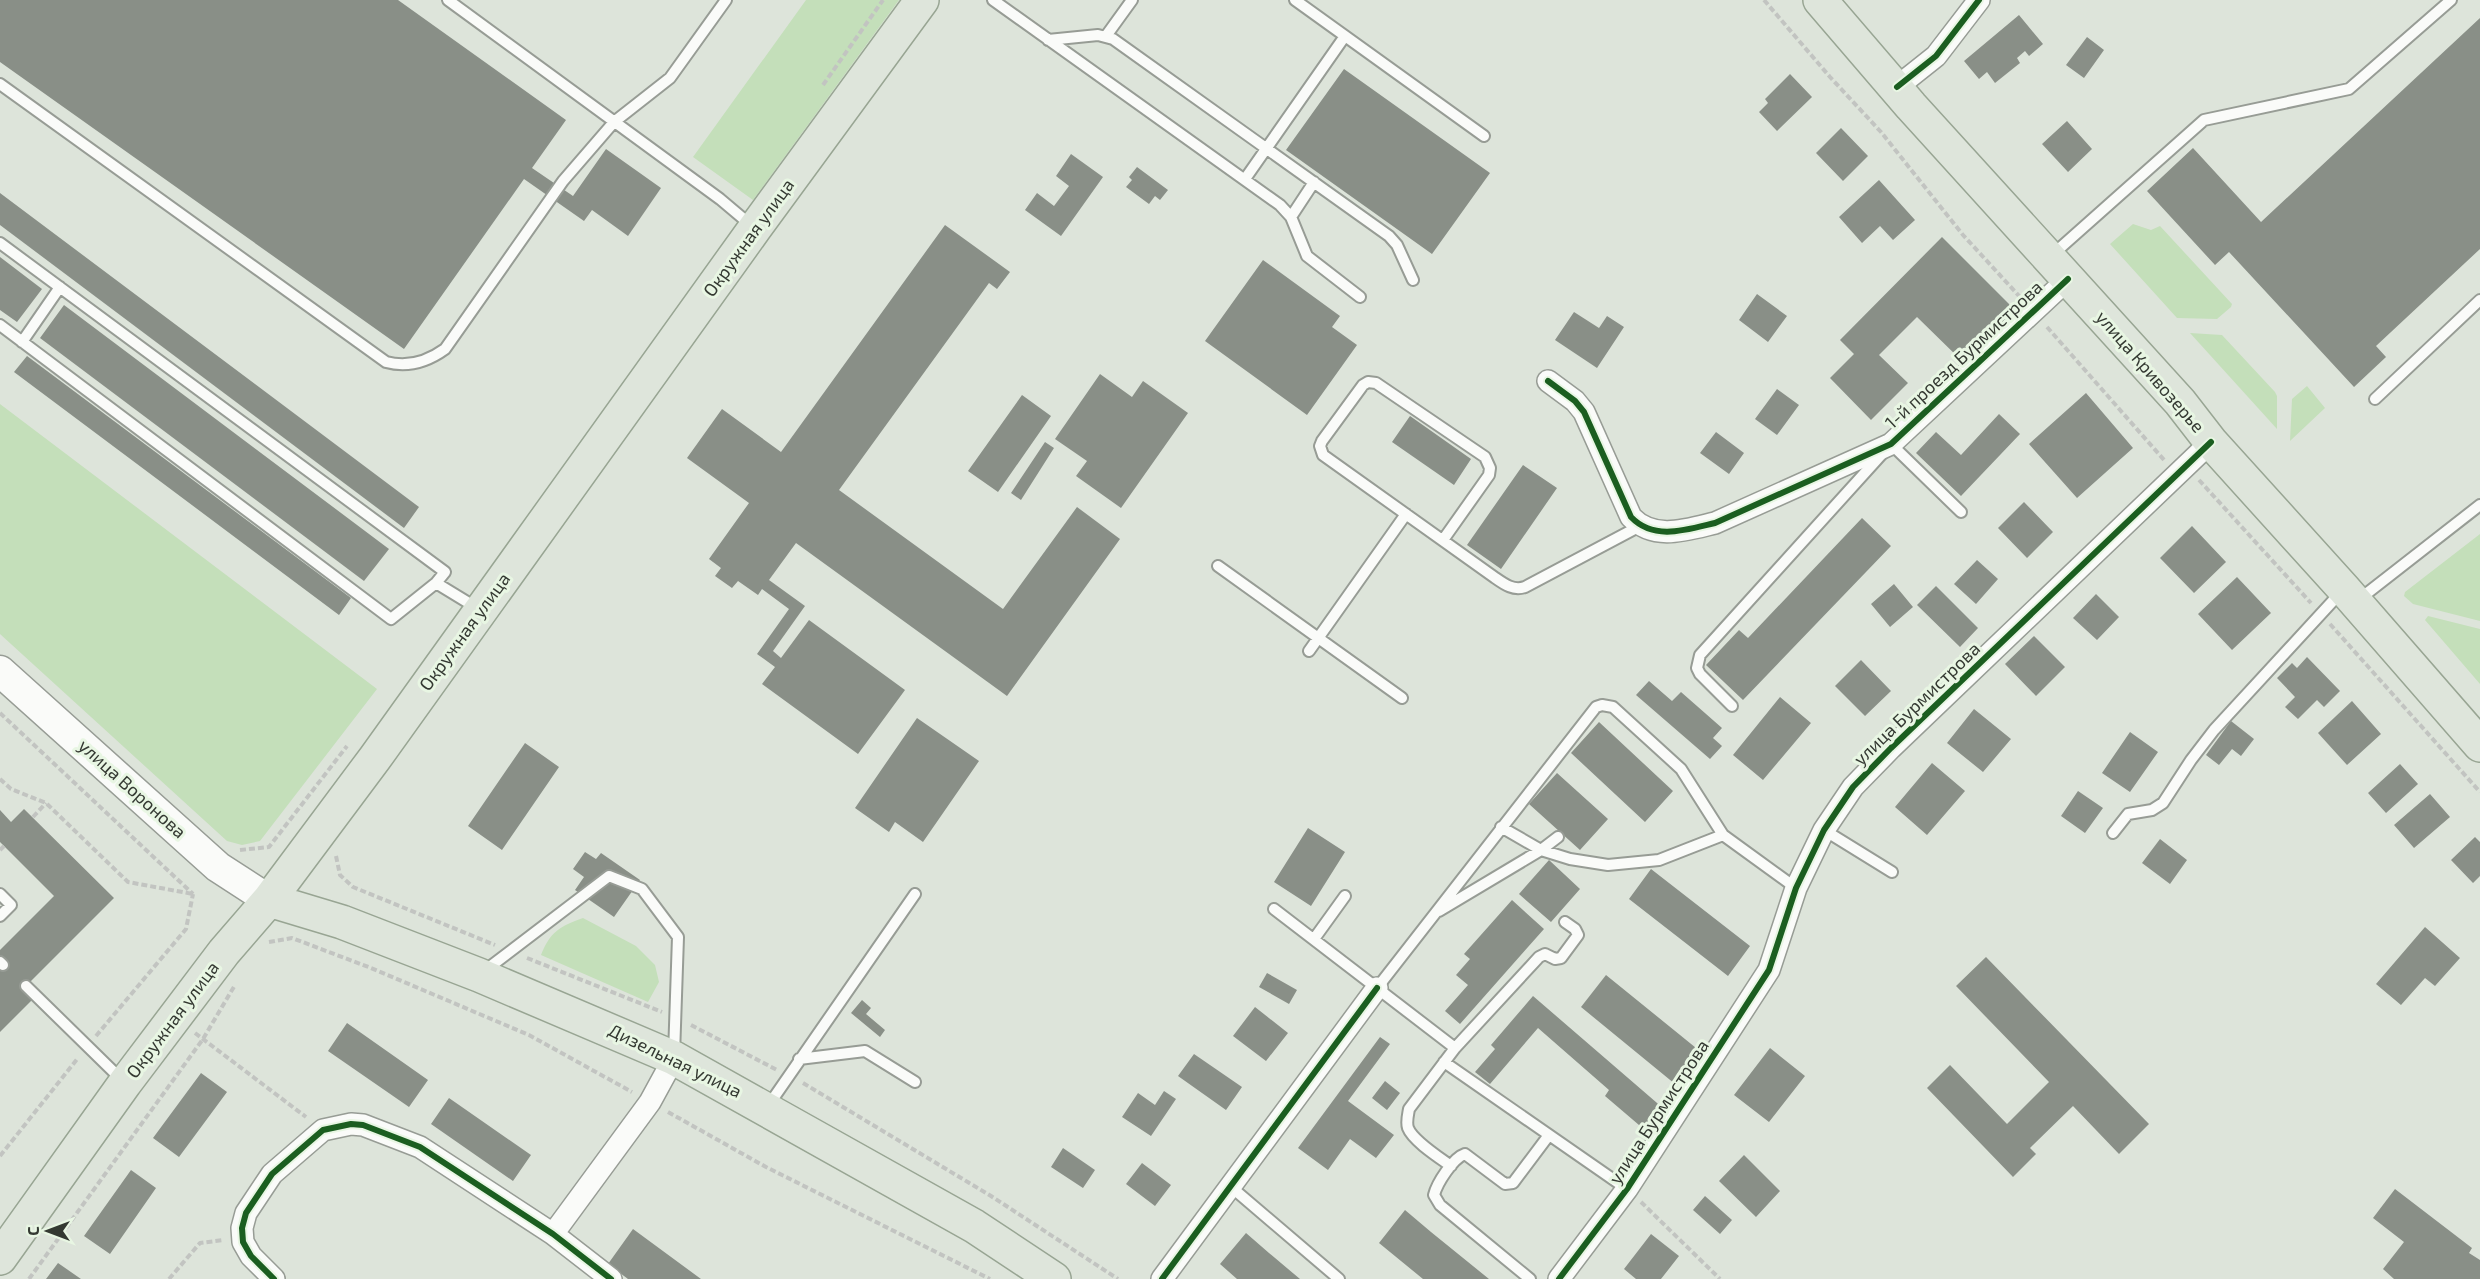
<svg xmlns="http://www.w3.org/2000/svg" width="2480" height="1279" viewBox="0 0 2480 1279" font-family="'Exo 2',sans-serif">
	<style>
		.green { fill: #c4dfba }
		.building { fill: #898f87 }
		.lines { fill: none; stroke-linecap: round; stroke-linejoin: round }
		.lane-casing { stroke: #979c95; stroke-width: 14 }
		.street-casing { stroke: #979c95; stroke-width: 24 }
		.secondary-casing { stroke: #979c95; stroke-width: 33 }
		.primary-casing { stroke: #98a593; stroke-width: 36 }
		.path { stroke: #c2c4c1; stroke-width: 4; stroke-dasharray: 6 3; stroke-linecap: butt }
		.lane { stroke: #fafbf9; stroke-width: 10 }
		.street { stroke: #fafbf9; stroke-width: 21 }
		.secondary { stroke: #fafbf9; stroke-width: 30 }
		.primary { stroke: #dee5db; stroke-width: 33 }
		.cycleway-casing { stroke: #e8f6e3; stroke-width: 10 }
		.cycleway { stroke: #1b5e20; stroke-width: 6 }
		.labels { text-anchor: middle; stroke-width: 6; stroke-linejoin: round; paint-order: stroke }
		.street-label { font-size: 18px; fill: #343932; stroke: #e8f6e3 }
	</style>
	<rect width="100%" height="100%" fill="#dde4da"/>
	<path class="green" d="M806 0H899L753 200 693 157Z
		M2133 224 2151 230 2160 226 2232 304 2231 307 2217 319 2177 318 2110 244Z
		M2190 333 2222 335 2275 392 2277 396V429Z
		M2307 386 2325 408 2290 441 2292 399Z
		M0 404 377 689 260 841 242 845 227 841 0 634Z
		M2480 534V621L2413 604 2404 596 2405 592Z
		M2428 616 2480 629V684L2425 620Z
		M583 918 636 946 655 965 659 982 648 1002 541 955C550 932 560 926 583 918Z"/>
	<path class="building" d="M0 0H398L566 120 532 168 573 196 606 149 661 188 628 236 592 210 584 221 524 179 404 349 0 62Z
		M2019 15 2043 44 2029 56 2025 51 2017 58 2020 63 1995 83 1987 72 1979 79 1964 61Z
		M2480 18V249L2376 346 2386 357 2354 387 2229 252 2215 265 2147 191 2193 148 2261 222Z
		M2087 37 2104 50 2084 78 2066 65Z
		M1344 69 1490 173 1432 254 1286 150Z
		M1790 74 1812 97 1777 131 1759 112 1768 103 1765 99Z
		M2067 121 2092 149 2068 172 2042 144Z
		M1841 128 1868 156 1843 181 1816 153Z
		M1071 154 1103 177 1061 236 1025 210 1037 193 1054 206 1069 186 1056 176Z
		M1137 167 1168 190 1160 200 1155 196 1149 204 1126 187 1132 180 1129 177Z
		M1879 180 1915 220 1893 240 1880 226 1862 243 1839 217Z
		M0 193 419 507 404 528 0 225Z
		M945 225 1010 272 997 289 989 283 839 490 1003 609 1077 507 1120 539 1007 696 796 543 769 580 805 606 773 651 781 658 809 620 905 690 858 754 762 684 775 667 757 654 789 609 762 589 758 595 738 581 732 588 715 576 721 568 709 559 749 503 687 458 722 409 781 452Z
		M1942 237 2016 311 1964 363 1917 317 1879 355 1908 383 1871 420 1830 378 1854 354 1840 340Z
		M0 257 42 289 17 322 0 310Z
		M1263 260 1340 316 1332 327 1357 345 1307 415 1205 341Z
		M1757 294 1787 316 1768 342 1739 320Z
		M64 305 389 549 364 581 40 338Z
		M1574 312 1599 328 1607 316 1624 327 1597 368 1555 340Z
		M27 356 351 598 339 615 14 372Z
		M1100 374 1132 397 1143 381 1188 413 1121 508 1076 476 1087 461 1055 439Z
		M1777 389 1799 405 1777 435 1755 419Z
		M2086 393 2133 448 2077 498 2029 444Z
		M1022 395 1051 416 998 492 968 471Z
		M1999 414 2020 434 1961 496 1916 453 1936 432 1961 455Z
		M1410 416 1471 459 1454 485 1392 442Z
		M1716 432 1744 453 1729 474 1700 453Z
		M1045 442 1054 448 1021 500 1011 493Z
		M1523 465 1557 488 1501 569 1467 545Z
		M2024 502 2053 532 2027 558 1998 528Z
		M1862 518 1891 546 1743 700 1706 665 1739 630 1748 638Z
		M2192 526 2226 562 2194 593 2160 558Z
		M1977 560 1998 579 1976 604 1954 584Z
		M2237 577 2271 613 2232 650 2198 614Z
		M1894 584 1913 607 1890 627 1871 604Z
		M1936 586 1978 628 1960 647 1917 605Z
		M2096 594 2119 617 2097 640 2073 618Z
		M2034 636 2065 667 2036 696 2005 664Z
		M2307 657 2340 691 2324 707 2317 700 2298 719 2285 707 2295 697 2277 678 2292 663 2297 668Z
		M1861 660 1891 691 1865 716 1835 686Z
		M1649 681 1672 701 1681 692 1722 728 1713 738 1722 746 1710 759 1636 695Z
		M1780 697 1811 723 1763 780 1733 755Z
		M2352 701 2381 734 2347 765 2318 733Z
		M1974 709 2011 739 1983 772 1947 743Z
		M917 718 979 761 923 842 895 822 889 832 855 808Z
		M2231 721 2254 739 2241 756 2232 749 2219 765 2206 755Z
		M1599 722 1673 791 1645 822 1571 753Z
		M2130 732 2158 752 2130 792 2102 773Z
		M525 743 559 767 502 850 468 826Z
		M1932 763 1965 791 1927 835 1895 807Z
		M2400 764 2418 784 2386 813 2368 793Z
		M1557 773 1608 819 1580 850 1529 804Z
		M2078 791 2103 808 2085 833 2061 816Z
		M2430 794 2450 817 2414 848 2394 825Z
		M24 809 114 898 24 988 34 998 0 1032V968L6 962 0 957V950L54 896 0 842V810L11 822Z
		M1308 828 1345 852 1311 906 1274 882Z
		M2475 837 2480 842V876L2473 883 2451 860Z
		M2160 839 2187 860 2170 884 2142 863Z
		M585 852 596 859 601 853 640 880 614 917 575 890 584 877 573 869Z
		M1549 860 1580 889 1551 922 1519 894Z
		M1651 869 1750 946 1728 976 1629 899Z
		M1512 900 1544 929 1460 1024 1445 1011 1468 985 1456 975 1470 959 1464 954Z
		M2425 927 2460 958 2435 986 2425 978 2401 1005 2376 984Z
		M1986 957 2149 1124 2119 1154 2073 1106 2030 1148 2036 1154 2013 1177 1927 1088 1950 1065 2007 1124 2049 1082 1956 986Z
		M1267 973 1297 990 1289 1004 1259 987Z
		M1606 975 1701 1052 1675 1084 1581 1007Z
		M1533 996 1664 1109 1646 1131 1605 1096 1609 1090 1538 1028 1490 1084 1475 1072 1495 1049 1491 1045Z
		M862 1000 871 1008 866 1014 885 1030 880 1037 851 1013Z
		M1255 1007 1288 1033 1266 1061 1233 1036Z
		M347 1023 428 1080 409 1107 328 1051Z
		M1380 1037 1390 1044 1348 1101 1394 1135 1376 1158 1350 1139 1328 1170 1298 1148Z
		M1770 1048 1805 1076 1769 1122 1734 1095Z
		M1194 1054 1242 1087 1226 1110 1178 1076Z
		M201 1073 227 1092 179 1157 153 1138Z
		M1385 1081 1400 1093 1387 1110 1372 1098Z
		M1164 1091 1176 1099 1151 1136 1122 1117 1138 1093 1155 1105Z
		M449 1098 531 1155 513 1181 431 1124Z
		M1063 1148 1095 1170 1083 1188 1051 1167Z
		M1744 1155 1780 1191 1756 1217 1719 1181Z
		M1142 1163 1171 1185 1155 1206 1126 1184Z
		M131 1170 156 1188 110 1254 84 1236Z
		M2395 1189 2472 1248 2469 1253 2480 1260V1279H2394L2383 1269 2404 1242 2373 1218Z
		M1705 1196 1732 1220 1720 1234 1693 1210Z
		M1405 1210 1431 1232 1489 1279H1423L1379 1243Z
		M633 1229 701 1279H628L608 1264Z
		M1246 1233 1269 1253 1300 1279H1237L1220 1264Z
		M1651 1234 1679 1256 1661 1279H1636L1624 1269Z
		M58 1263 81 1279H46Z"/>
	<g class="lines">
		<g class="lane-casing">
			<path id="lane" d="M448 0 720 199 752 226
				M993 0 1280 205 1291 217 1307 256 1360 297
				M1295 0 1484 136
				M1106 36 1132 0
				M1048 40 1098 35 1113 39 1389 236 1397 245 1413 280
				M0 84 386 362C408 368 427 362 445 349L563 181 614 122 670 78 726 0
				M1245 179 1345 36
				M1291 217 1314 182
				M0 243 445 572 436 583 391 619 0 325
				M2051 256 2204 120 2349 89 2451 0
				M22 342 60 287
				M2375 399 2480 300
				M1443 540 1489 475 1490 468 1485 457 1376 383 1368 382 1363 385 1322 441 1320 446 1323 455 1494 577C1504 584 1513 591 1525 587L1640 526
				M1218 566 1402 698
				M436 583 477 608
				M2357 601 2480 505
				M1309 651 1406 514
				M1732 706 1700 674 1697 668 1700 655 1891 444 1961 512
				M1501 827 1541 850 1570 859 1608 865 1659 860 1723 835
				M1824 830 1892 872
				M2113 833 2128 814 2152 810 2163 803 2191 760 2214 730 2342 591
				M0 894 11 905 0 916
				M1274 909 1455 1048
				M1439 911 1541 850 1558 837
				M1314 939 1345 896
				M0 962 3 965
				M483 972 609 876 642 889 678 937 674 1055
				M26 986 122 1080
				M1377 988 1596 707 1602 705 1613 707 1681 769 1723 835 1796 888
				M799 1059 865 1051 915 1082
				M1444 1062 1627 1189
				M768 1106 915 894
				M1451 1166C1440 1158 1413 1141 1408 1128 1406 1122 1408 1115 1409 1109L1455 1048 1539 957 1545 954 1555 959 1561 958 1578 935 1575 929 1565 922
				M1230 1186 1339 1279
				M1530 1279 1440 1205 1434 1195C1437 1183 1453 1158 1465 1154L1505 1184 1513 1183 1549 1135"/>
		</g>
		<g class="street-casing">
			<path id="street" d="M1897 87 1936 56 1979 0
				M1548 381 1575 401 1584 412 1631 517C1654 541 1686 530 1715 523L1891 444 2068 279
				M553 1234 650 1102 674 1058
				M274 1279 251 1256 243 1242 242 1228 246 1213 272 1174 323 1130 351 1124 363 1125 420 1147 553 1234 611 1279
				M1162 1279 1377 988
				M1559 1279 1627 1189 1769 970 1796 888 1824 830 1853 787 1891 748 2211 442"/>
		</g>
		<g class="secondary-casing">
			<path id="secondary" d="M0 671 218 867 269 900"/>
		</g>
		<g class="primary-casing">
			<path id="primary" d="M1820 0 1911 106 2180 402 2211 442 2344 589 2480 745
				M269 900 342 922 479 975 674 1058 974 1226 1054 1279
				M0 1258 125 1083 224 952 269 900 375 758 755 228 922 0"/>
		</g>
		<path class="path" d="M1764 0 1830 77 1881 132 1963 235 2020 297
			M823 85 883 0
			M2047 327 2165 461
			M2199 480 2311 603
			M2330 624 2480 792
			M0 713 193 894
			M0 779 11 789 46 803 128 882 193 894
			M33 817 46 803
			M0 850 4 846
			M240 850 269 847 347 746
			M336 856 340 875 353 887 495 945
			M269 942 292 938 371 968 529 1035 632 1092
			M527 958 662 1012
			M691 1025 777 1070
			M195 1033 306 1117
			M96 1036 186 929 193 894
			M803 1083 991 1196 1118 1279
			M668 1112 766 1167 990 1279
			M0 1156 78 1058
			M1641 1202 1720 1279
			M29 1279 203 1039 235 985
			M169 1279 200 1243 224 1240"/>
		<use href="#lane" class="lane"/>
		<use href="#street" class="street"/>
		<use href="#secondary" class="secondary"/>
		<use href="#primary" class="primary"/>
		<g class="cycleway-casing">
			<path id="cycleway" d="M1897 87 1936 56 1979 0
				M1548 381 1575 401 1584 412 1631 517C1654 541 1686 530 1715 523L1891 444 2068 279
				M274 1279 251 1256 243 1242 242 1228 246 1213 272 1174 323 1130 351 1124 363 1125 420 1147 553 1234 611 1279
				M1162 1279 1377 988
				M1559 1279 1627 1189 1769 970 1796 888 1824 830 1853 787 1891 748 2211 442"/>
		</g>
		<use href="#cycleway" class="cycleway"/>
	</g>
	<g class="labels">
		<g class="street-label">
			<text transform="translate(749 238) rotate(-54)" y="6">Окружная улица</text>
			<text transform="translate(1964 355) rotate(-43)" y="6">1-й проезд Бурмистрова</text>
			<text transform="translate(2150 372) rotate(49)" y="6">улица Кривозерье</text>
			<text transform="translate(465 632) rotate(-54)" y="6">Окружная улица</text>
			<text transform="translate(1917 704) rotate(-44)" y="6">улица Бурмистрова</text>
			<text transform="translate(132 789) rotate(42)" y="6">улица Воронова</text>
			<text transform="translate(173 1020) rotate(-53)" y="6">Окружная улица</text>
			<text transform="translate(675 1061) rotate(26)" y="6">Дизельная улица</text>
			<text transform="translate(1659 1112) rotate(-57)" y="6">улица Бурмистрова</text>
		</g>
	</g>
	<g transform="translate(48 1231) rotate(270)" stroke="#e8f6e3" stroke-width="4.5" paint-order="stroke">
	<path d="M0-4.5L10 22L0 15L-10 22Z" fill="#343932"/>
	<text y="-9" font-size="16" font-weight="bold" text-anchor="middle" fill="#343932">С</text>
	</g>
</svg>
